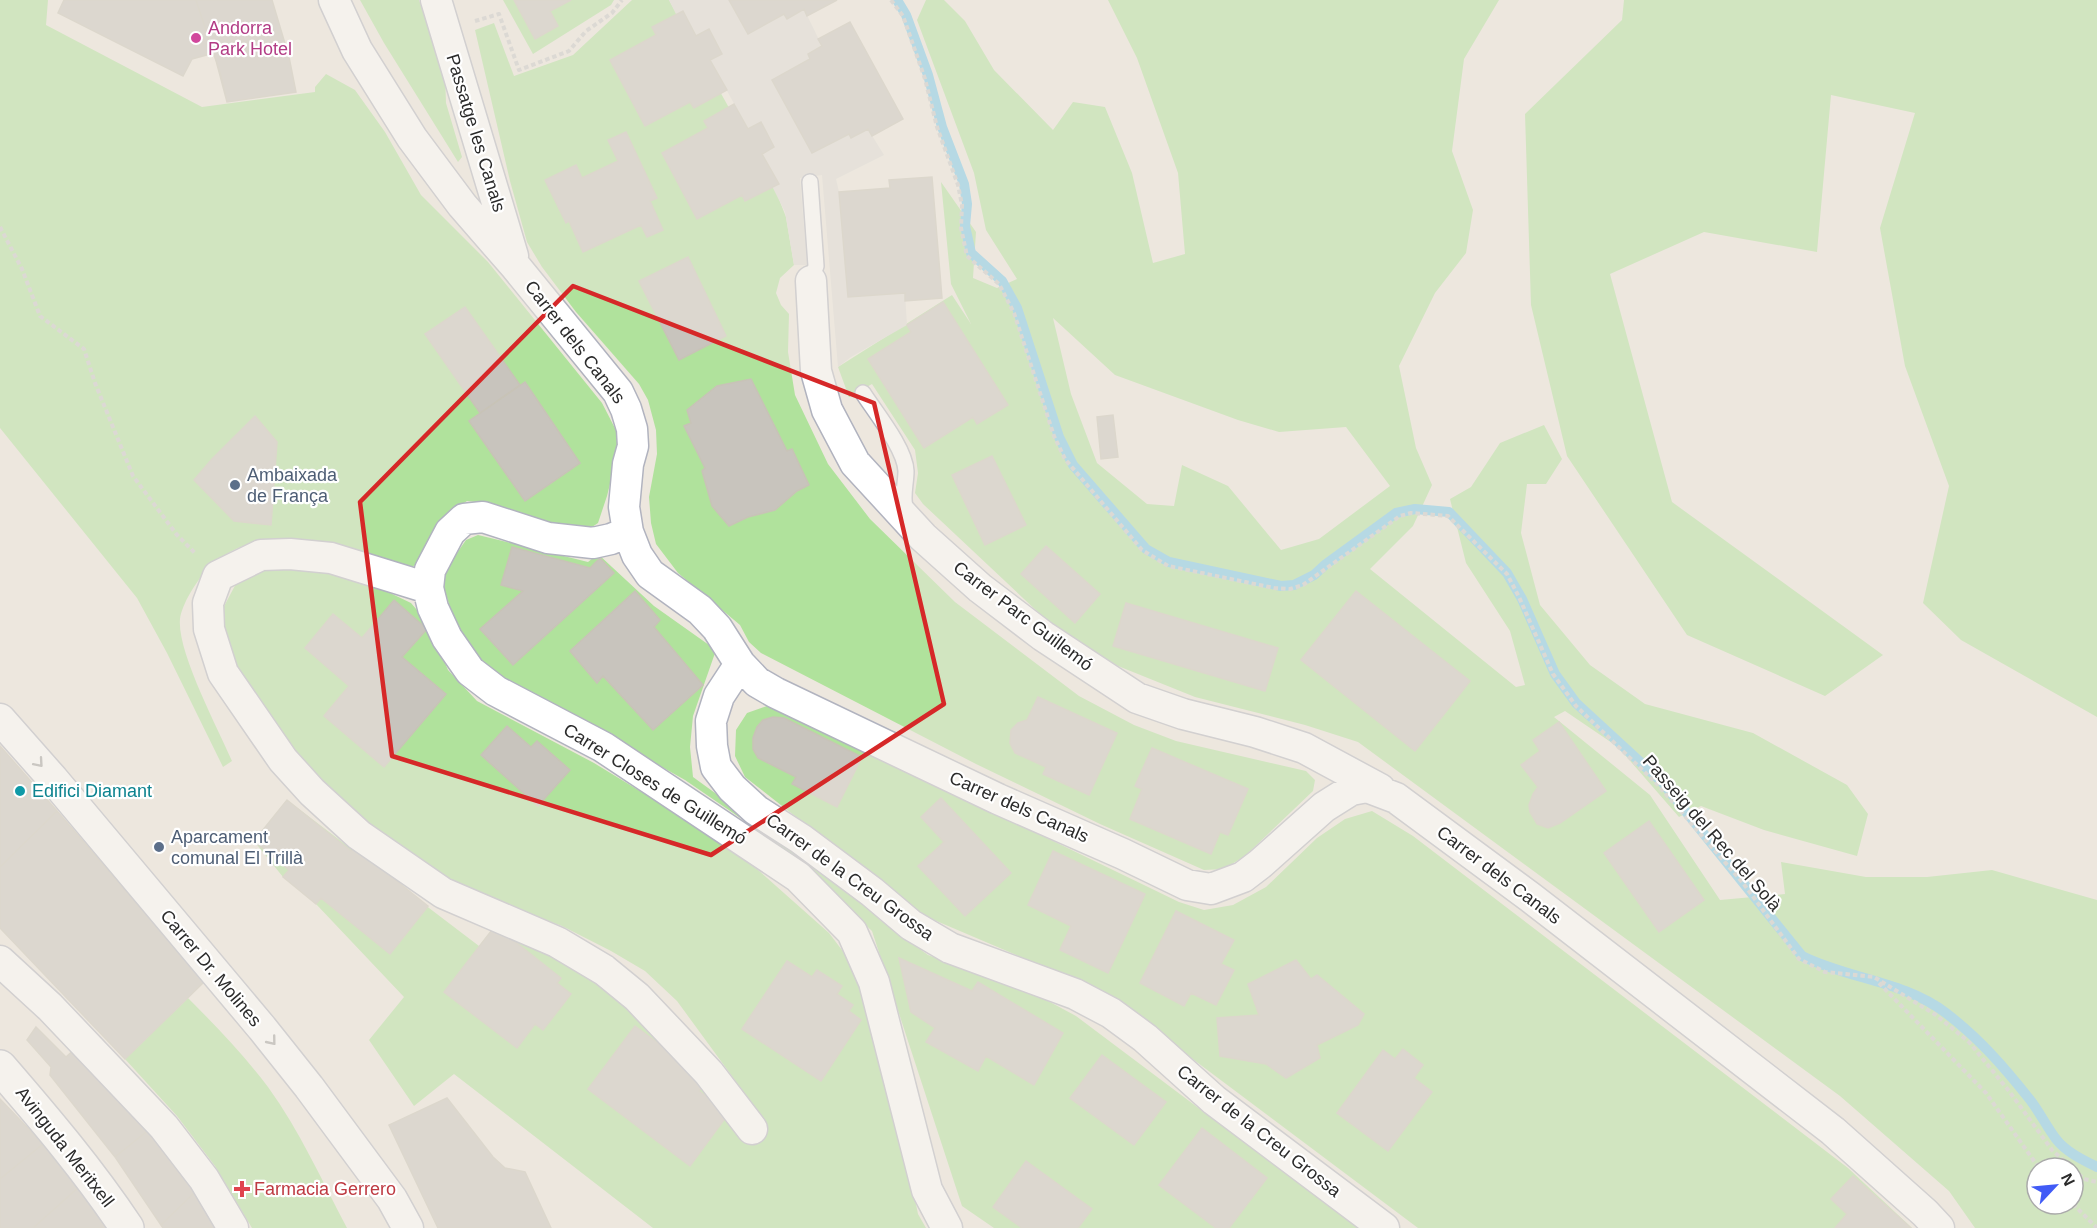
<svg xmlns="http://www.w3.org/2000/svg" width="2097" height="1228" viewBox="0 0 2097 1228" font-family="Helvetica,sans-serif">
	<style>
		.green { fill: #b0e29c; fill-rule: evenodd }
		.plaza { fill: #dddad5 }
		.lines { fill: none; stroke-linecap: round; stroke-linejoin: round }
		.stream { stroke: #73c7ec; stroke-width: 10 }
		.building { fill: #c8c4bd; stroke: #c8c3b7; stroke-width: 1.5 }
		.service-casing { stroke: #b1b3bf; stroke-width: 18 }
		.minor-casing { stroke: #b1b3bf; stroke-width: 33 }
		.tertiary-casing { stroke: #b1b3bf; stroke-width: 36 }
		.path { stroke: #c8c8c8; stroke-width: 4; stroke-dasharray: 4.5 3; stroke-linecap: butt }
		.service { stroke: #fff; stroke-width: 15 }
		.minor { stroke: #fff; stroke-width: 30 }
		.tertiary { stroke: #fff; stroke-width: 33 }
		.oneway { stroke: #a0a0a0 }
		.marked { fill: none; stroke: #d62828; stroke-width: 4.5; stroke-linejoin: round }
		.hotel-dot { fill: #d1479c; stroke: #fff; stroke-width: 2 }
		.service-dot { fill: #5c6f8a; stroke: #fff; stroke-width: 2 }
		.culture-dot { fill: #0f9aa8; stroke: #fff; stroke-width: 2 }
		.health-dot { fill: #e0444e; stroke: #fff; stroke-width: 2 }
		.labels { text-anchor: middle; stroke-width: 4.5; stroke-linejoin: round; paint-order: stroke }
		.hotel-label { font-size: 18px; fill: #b23c85; stroke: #fff; text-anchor: start }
		.street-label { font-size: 18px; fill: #2b2b2b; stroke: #fff }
		.service-label { font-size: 18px; fill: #4e5e75; stroke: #fff; text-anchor: start }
		.culture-label { font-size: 18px; fill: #0d838f; stroke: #fff; text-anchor: start }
		.health-label { font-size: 18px; fill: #be3a42; stroke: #fff; text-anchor: start }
	</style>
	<rect width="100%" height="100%" fill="#ede7de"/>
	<path class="green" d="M0 0H48L46 25 202 107 315 92V87L326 74 355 90 385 132 421 195 488 262 602 403 619 436 617 456 607 496 598 523 589 529 564 531 493 504 467 501 455 509 419 564 408 568 284 540C253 539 228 548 206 571 196 582 182 604 180 619 177 652 218 728 232 761L223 767 167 653 137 598 0 428Z
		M360 0H419L445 73 446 103 462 157 458 162 384 43Z
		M503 0H614L611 5 533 54Z
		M632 0H669L777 194 786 217 794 265 780 278 776 293 781 305 789 314 788 352 795 395 828 464 870 519 955 602 1079 696 1134 725 1176 741 1306 771 1315 780 1313 791 1245 856 1224 869 1204 870 1100 824 976 764 761 653 749 642 740 625 678 573 656 544 651 523 649 497 657 454 656 430 648 400 639 384 576 312 542 267 527 242 510 181 475 30 494 23 514 76 573 55Z
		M926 0H944L965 21 994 70 1053 130 1073 102 1105 107 1132 173 1153 263 1185 254 1178 173 1137 58 1108 0H1499L1464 59 1452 151 1473 210 1466 253 1435 293 1399 366 1416 448 1432 485 1413 526 1370 569 1516 687 1525 685 1510 631 1466 563 1450 499 1471 487 1500 443 1544 425 1562 459 1546 484H1527L1521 533 1540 605 1590 665 1645 704 1753 733 1847 785 1868 814 1857 856 1764 830 1701 806 1679 817 1618 747 1565 711 1554 717 1650 795 1720 900 1785 894 1781 862 1866 877H1927L1992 870 2097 900V1228H1975L1949 1191 1840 1096 1358 742 1305 725 1195 697 1118 666 1056 629 923 504 915 493 918 473 915 450 872 384 849 397 838 367 952 295 971 324 951 284 941 182 976 232 973 278 997 288 1017 279 986 230 974 173 917 20ZM1053 318 1115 375 1238 420 1279 432 1346 427 1390 486 1319 539 1281 550 1228 486 1182 465 1174 506 1147 504 1097 463 1071 394ZM2037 1168H2073V1204H2037Z
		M1624 0H2097V717L1961 640 1923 603 1949 486 1905 366 1880 228 1915 113 1831 95 1817 252 1704 232 1610 274 1672 502 1883 655 1825 696 1687 635 1567 456 1531 305 1525 114 1622 20Z
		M478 535 588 562 598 554 654 606 709 645 715 653 693 716 690 747 693 777 854 894 880 920 928 955 1037 995 1076 1016 1358 1228H994L962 1206 872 931 813 876 752 826 685 780 477 663 459 636 442 582 445 570 466 540Z
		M280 566 311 569 367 582 411 603 428 623 448 670 477 701 594 763 689 821 758 870 829 933 848 958 860 980 909 1170 918 1214 926 1228H653L454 1074 414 1106 369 1040 404 997 316 904 283 877 254 841 287 800 479 946 495 926 564 960 638 1014 753 1142 767 1124 677 1001 645 971 611 951 562 926 490 899 418 862 339 805 291 755 238 673 221 634V612L239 578 250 571Z
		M767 706 818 727 1179 902 1204 910 1233 905 1266 887 1317 838 1345 819 1372 811 1413 836 1848 1168 1912 1228H1418L1182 1051 1137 1013 1096 989 920 914 745 777 735 756 736 730 747 713Z
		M188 998C216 1026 244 1055 268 1087 300 1131 322 1181 347 1228H252L215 1166 177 1116 125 1059Z"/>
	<path class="plaza" d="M669 0H729L748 34 784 14 787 19 804 9 822 46 808 54 810 59 812 153 849 134 852 138 868 129 884 155 836 179 839 192 848 297 905 293 907 325 851 357 838 367 822 175 800 178 807 265H794L785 212 772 186 778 183 762 154 774 147 761 123 748 129 710 60 722 54 709 29 696 36 683 11 676 14Z"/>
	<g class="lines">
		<path class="stream" d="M897 0 906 15 928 75 942 127 964 184 967 204 965 226 971 253 1002 281 1017 308 1059 437 1073 465 1146 549 1169 562 1281 586 1294 585 1314 575 1326 564 1396 513 1415 509 1449 512 1507 573 1522 599 1555 674 1576 703 1663 783 1802 956C1848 979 1904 981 1946 1013 1980 1039 2005 1068 2031 1101 2040 1113 2047 1127 2056 1139 2066 1152 2083 1160 2097 1167"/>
	</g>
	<path class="building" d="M64 0H272L289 57 296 92 227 102 214 53 192 59 183 76 58 13Z
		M196 0H272L289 57 296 92 227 102 221 76Z
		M514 0H571L550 11 558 26 535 39Z
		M729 0H837L807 16 804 9 787 19 784 14 748 34Z
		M683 11 696 36 709 29 722 54 710 60 727 90 694 108 690 102 645 126 610 60 656 35 652 27Z
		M850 22 903 119 872 136 868 129 851 138 849 134 812 153 772 80 810 59 808 54 822 46 818 39Z
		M734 104 748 129 761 122 774 147 762 154 779 184 745 201 742 195 697 219 662 153 708 128 704 121Z
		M626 132 657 198 650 201 663 230 647 237 641 225 583 252 569 221 566 223 545 180 576 165 582 178 618 161 608 140Z
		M932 177 942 298 905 301V293L848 297 839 192 890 188 889 180Z
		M688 257 726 336 679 360 639 281Z
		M943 302 1008 405 977 424 973 417 924 448 868 359 911 332 907 325Z
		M465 307 520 385 480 413 425 334Z
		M751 379 787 451 792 449 809 485 797 491 775 510 748 517 729 526 712 506 702 471 705 468 684 426 691 423 687 410 717 386Z
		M525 382 580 463 525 501 469 421Z
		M1113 415 1118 457 1101 459 1097 417Z
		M255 416 277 442 271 525 234 521 194 480 212 459Z
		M992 456 1026 525 985 545 952 475Z
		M1046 546 1100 594 1075 623 1021 574Z
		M512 547 590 568 600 558 614 573 513 665 480 629 523 591 501 585Z
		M635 591 660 620 654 627 703 685 653 730 603 676 597 683 570 651Z
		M1356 591 1470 681 1415 751 1301 660Z
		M394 600 427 629 402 657 446 694 384 767 324 716 349 686 305 648 333 614 362 638Z
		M1126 603 1278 648 1265 691 1113 646Z
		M1038 697 1117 733 1089 795 1043 774 1046 767 1015 753 1010 743 1011 730 1018 723 1027 720Z
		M773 717 784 718 862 757 837 807 792 784 796 777 758 758 753 749V738L757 727 763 720Z
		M1559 722 1606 791 1560 823 1548 828 1537 824 1530 812 1529 805 1533 794 1538 787 1521 765 1540 751 1533 740Z
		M507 726 531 747 537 741 570 770 538 806 481 755Z
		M0 746 57 811 0 867Z
		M1152 748 1248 789 1228 835 1220 832 1211 854 1130 819 1142 789 1135 786Z
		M941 798 1011 873 965 916 918 866 944 842 921 817Z
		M287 800 351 851 354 847 428 906 390 954 321 898 316 904 283 877 289 870 254 841Z
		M57 811 204 982 125 1059 0 928V867Z
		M1649 821 1704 900 1659 932 1604 853Z
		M1053 851 1145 894 1108 973 1060 950 1071 926 1028 905Z
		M1176 911 1234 940 1221 964 1234 970 1216 1005 1191 993 1184 1006 1140 983Z
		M495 926 561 978 557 983 571 994 543 1030 535 1024 517 1048 444 992Z
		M899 958 972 991 978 982 1063 1033 1034 1085 986 1056 978 1071 926 1042 935 1028 911 1012Z
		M1296 960 1311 979 1317 975 1364 1014 1358 1025 1317 1045 1320 1058 1286 1078 1266 1064 1220 1056 1217 1018 1259 1015 1248 984Z
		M787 961 812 977 817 970 842 986 837 994 853 1005 849 1011 861 1020 821 1081 742 1029Z
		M635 1026 707 1080 699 1091 729 1113 690 1166 588 1089Z
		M36 1027 66 1057 77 1047 151 1128 115 1157 50 1075 51 1067 27 1040Z
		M1403 1049 1423 1065 1414 1078 1432 1092 1388 1151 1337 1113 1383 1050 1395 1059Z
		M1102 1055 1166 1102 1134 1145 1070 1098Z
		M447 1098 493 1157 505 1168 525 1172 551 1228H438L389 1125Z
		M0 1099 43 1144 0 1179Z
		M151 1128 197 1190 161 1225 115 1157Z
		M1202 1128 1267 1178 1229 1228H1216L1159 1185Z
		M43 1144 79 1187 33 1228H0V1179Z
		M1026 1161 1092 1209 1078 1228H1022L993 1207Z
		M1853 1176 1911 1228H1835L1847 1214 1831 1199Z
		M79 1187 106 1228H33Z
		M197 1190 221 1228H163L161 1225Z"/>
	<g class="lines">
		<g class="service-casing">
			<path id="service" d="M810 182 816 266 811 281
				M863 393C875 412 905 448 906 471 906 485 901 498 906 513"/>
		</g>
		<g class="minor-casing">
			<path id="minor" d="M334 0 357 50 412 138 462 205 516 267 618 392 626 409 632 429 633 446 628 464 624 507 628 532 637 555 650 574 700 610 717 628 740 664 757 682 776 693 998 799 1123 854 1187 885 1211 889 1243 877 1260 864 1324 807 1351 790 1367 787 1396 798 1530 897 1833 1131 1925 1213 1939 1228
				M436 0 513 256
				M811 281 816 371 827 410 855 463 923 537 980 588 1043 636 1137 698 1183 714 1255 732 1304 748 1380 789
				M628 532 611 539 593 543 548 538 483 517 464 519 450 532 430 570 428 588 433 608 447 638 470 671 496 691 603 747 798 877 852 932 874 982 927 1190 947 1228
				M428 588 331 558 290 554 261 555 218 576 208 603 209 629 223 673 283 760 312 792 359 835 443 893 557 942 604 970 637 997 709 1073 752 1129
				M740 664 719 696 711 721 712 746 716 767 732 788 756 810 801 839 872 892 911 925 950 948 1075 994 1111 1013 1145 1038 1214 1100 1384 1228
				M0 719 53 779 262 1028 309 1087 392 1199 408 1228
				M0 961 50 1007 164 1127 204 1179 233 1228"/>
		</g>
		<g class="tertiary-casing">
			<path id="tertiary" d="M0 1067C45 1119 89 1171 127 1228"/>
		</g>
		<path class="path" d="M891 0 903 16 925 79 937 127 958 185 962 205 961 228 967 256 999 284 1014 313 1054 436 1065 459 1142 550 1168 566 1274 588 1290 589 1303 585 1400 516 1411 513 1448 516 1507 574 1519 597 1553 674 1576 706 1658 785 1743 883 1799 959 1825 972 1874 977 1936 1015 1969 1042 2009 1091 2052 1150 2072 1168
			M475 21 499 14 519 70 569 51 586 31 612 13 622 0
			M0 227 22 269 40 316 84 349 95 383 133 476 177 535 196 554
			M1879 983 1986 1093 2039 1168
			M2073 1169 2084 1179 2097 1182
			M2073 1204 2097 1228"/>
		<use href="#service" class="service"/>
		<use href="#minor" class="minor"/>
		<use href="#tertiary" class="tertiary"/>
	</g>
	<defs><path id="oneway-chevron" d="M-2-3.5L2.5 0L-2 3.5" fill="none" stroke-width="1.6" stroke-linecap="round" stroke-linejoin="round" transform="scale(1.5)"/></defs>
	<g class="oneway">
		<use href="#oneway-chevron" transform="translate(39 763) rotate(49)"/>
		<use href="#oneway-chevron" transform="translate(272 1041) rotate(51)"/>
	</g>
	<path d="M0 0H2097V1228H0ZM573 286 874 403 944 704 711 855 392 756 360 502Z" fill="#ede7de" fill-opacity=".55" fill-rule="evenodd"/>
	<path class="marked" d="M573 286 874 403 944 704 711 855 392 756 360 502Z"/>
	<circle class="hotel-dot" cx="196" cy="38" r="6"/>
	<g class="service-dot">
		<circle cx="235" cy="485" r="6"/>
		<circle cx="159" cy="847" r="6"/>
	</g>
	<circle class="culture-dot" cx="20" cy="791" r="6"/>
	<path class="health-dot" d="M239 1180h6v6h6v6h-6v6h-6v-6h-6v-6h6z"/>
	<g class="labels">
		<g class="hotel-label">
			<text x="208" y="34">Andorra<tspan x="208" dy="21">Park Hotel</tspan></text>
		</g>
		<g class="street-label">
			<text transform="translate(476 133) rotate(73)" y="6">Passatge les Canals</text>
			<text transform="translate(575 342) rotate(52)" y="6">Carrer dels Canals</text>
			<text transform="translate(1023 616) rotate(37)" y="6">Carrer Parc Guillemó</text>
			<text transform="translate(655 784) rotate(32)" y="6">Carrer Closes de Guillemó</text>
			<text transform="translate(1019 807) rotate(24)" y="6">Carrer dels Canals</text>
			<text transform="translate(1712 833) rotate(49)" y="6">Passeig del Rec del Solà</text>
			<text transform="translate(1499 875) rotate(37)" y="6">Carrer dels Canals</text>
			<text transform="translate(850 877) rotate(36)" y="6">Carrer de la Creu Grossa</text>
			<text transform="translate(211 968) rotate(50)" y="6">Carrer Dr. Molines</text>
			<text transform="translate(1259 1131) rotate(38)" y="6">Carrer de la Creu Grossa</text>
			<text transform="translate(65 1147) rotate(52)" y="6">Avinguda Meritxell</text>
		</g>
		<g class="service-label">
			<text x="247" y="481">Ambaixada<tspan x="247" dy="21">de França</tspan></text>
			<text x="171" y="843">Aparcament<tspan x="171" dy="21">comunal El Trillà</tspan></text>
		</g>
		<g class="culture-label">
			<text x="32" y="797">Edifici Diamant</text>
		</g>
		<g class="health-label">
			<text x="254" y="1195">Farmacia Gerrero</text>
		</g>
	</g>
	<g transform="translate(2055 1186) rotate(64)"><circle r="28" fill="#ffffff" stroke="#aaaaaa" stroke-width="1.5"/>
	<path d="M0-4.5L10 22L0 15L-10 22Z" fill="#415bf6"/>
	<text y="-9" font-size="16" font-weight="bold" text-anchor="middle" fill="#2b2b2b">N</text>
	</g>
</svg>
